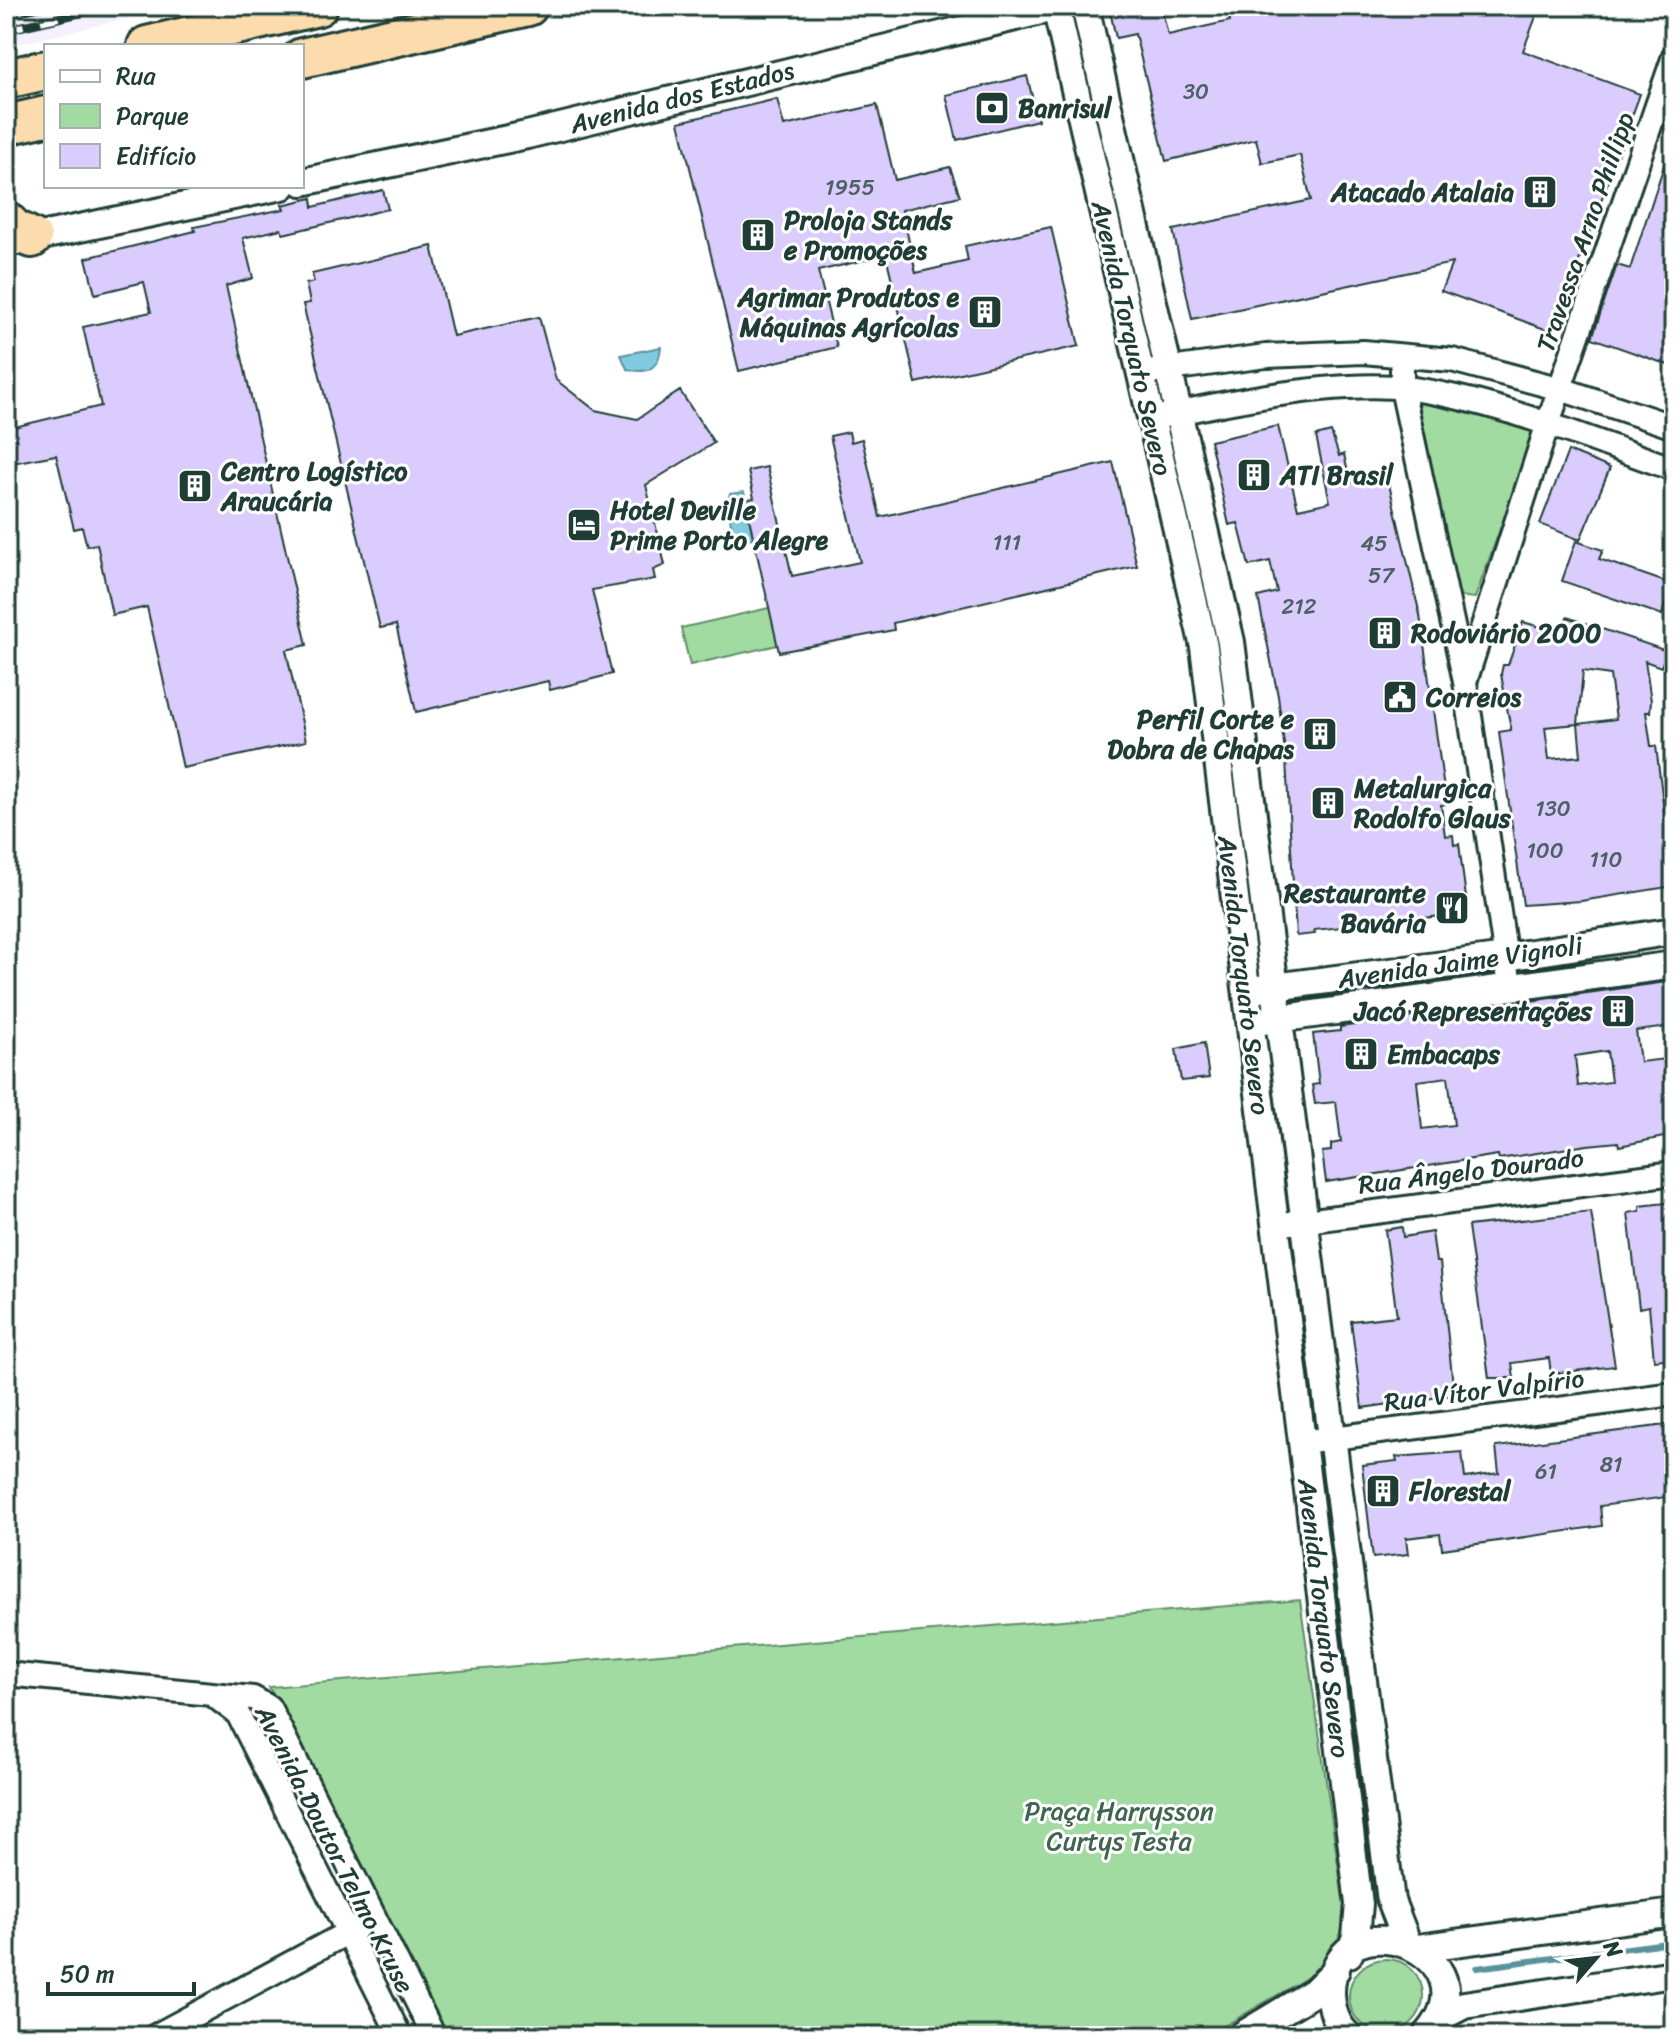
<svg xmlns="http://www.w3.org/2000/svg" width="1680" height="2042" viewBox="0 0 1680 2042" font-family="Sriracha,sans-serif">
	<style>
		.built { fill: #f4f0ff }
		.green { fill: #a1dba1; stroke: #608c6a; stroke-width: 2 }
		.water { fill: #81cbe1; stroke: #5a929c; stroke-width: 2 }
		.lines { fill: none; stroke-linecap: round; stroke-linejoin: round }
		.stream { stroke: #5a929c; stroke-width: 6 }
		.building { fill: #dbccfe; stroke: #1f3d34; stroke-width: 2; fill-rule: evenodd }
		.minor-casing { stroke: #1f3d34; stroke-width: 28 }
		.tertiary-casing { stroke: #1f3d34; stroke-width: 32 }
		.motorway-casing { stroke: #1f3d34; stroke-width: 44 }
		.minor { stroke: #fff; stroke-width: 22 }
		.tertiary { stroke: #fff; stroke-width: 26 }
		.motorway { stroke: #fcdcac; stroke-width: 38 }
		.rail-casing { stroke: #1f3d34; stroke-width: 9 }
		.rail { stroke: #fff; stroke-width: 6; stroke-dasharray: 18; stroke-linecap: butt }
		.labels { text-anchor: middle; stroke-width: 6; stroke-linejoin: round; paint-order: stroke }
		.number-label { font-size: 22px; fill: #4e6166 }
		.street-label { font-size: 26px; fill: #1f3d34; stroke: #fff }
		.poi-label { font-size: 26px; font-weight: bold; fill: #1f3d34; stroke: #fff; text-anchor: start }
		.park-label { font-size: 26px; fill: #40644f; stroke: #fff }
	</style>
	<rect width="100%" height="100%" fill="#fff"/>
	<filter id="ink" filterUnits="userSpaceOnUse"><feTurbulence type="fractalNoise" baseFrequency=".0125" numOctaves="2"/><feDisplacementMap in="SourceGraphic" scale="16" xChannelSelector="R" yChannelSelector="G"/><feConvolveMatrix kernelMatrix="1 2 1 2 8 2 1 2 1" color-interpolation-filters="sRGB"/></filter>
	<g filter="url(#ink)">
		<path class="built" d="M6 6H180L6 47Z"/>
		<path class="green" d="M1417 393 1536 430 1475 598 1457 596Z
			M773 607 782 644 690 665 681 628Z
			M1300 1600 1346 1920 1333 1953 1312 1975 1207 2036H447L269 1687Z
			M1349 1996a37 37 0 1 1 74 0a37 37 0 1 1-74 0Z"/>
		<path class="water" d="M661 347C659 368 648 375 627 369L621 355Z
			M744 492 753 538 740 540 733 535 727 501 730 494Z"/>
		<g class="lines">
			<path class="stream" d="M1477 1968 1674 1942
				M1301 2036 1310 2031"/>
		</g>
		<path class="building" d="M1130 6H1161L1168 35 1230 21 1227 6H1540L1523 51 1640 94 1553 332 1441 291 1452 263 1192 319 1173 230 1311 200 1300 155 1262 163 1256 139 1166 161 1135 34 1116 38 1110 11Z
			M1027 76 1038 120 957 140 946 95Z
			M777 99 784 126 877 105 895 180 950 167 960 196 902 210 916 273 968 261 965 246 1051 227 1079 346 916 383 886 255 818 271 837 347 739 371 679 122Z
			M1672 141 1674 142V367L1592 338 1617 265 1630 269Z
			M383 190 388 209 283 234 281 229 243 238 253 278 226 286 307 645 286 650 306 741 183 768 147 607 112 615 97 544 87 546 82 527 74 529 56 455 6 464V429L101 406 83 327 151 312 144 282 95 294 86 258 195 231 194 227 284 209 282 205 312 198 313 207Z
			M432 246 453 336 539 317 556 380 595 410 637 419 680 391 714 443 646 485 665 565 653 570 655 579 592 590 612 674 550 690 548 681 416 712 396 625 380 628 303 304 310 303 306 284 314 282 312 274Z
			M1278 426 1298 509 1330 502 1316 436 1331 432 1339 456 1344 454 1350 482 1387 476 1420 615 1446 804 1441 805 1445 836 1453 835 1454 845 1459 844 1468 913 1314 930 1315 934 1296 936 1286 760 1278 696 1258 597 1277 592 1270 561 1249 566 1238 523 1229 525 1210 441Z
			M849 432 851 442 862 439 880 517 1113 462 1137 566 893 623 894 630 779 652 745 500 754 498 748 471 767 467 792 576 860 562 830 436Z
			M1568 451 1610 468 1580 540 1540 524Z
			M1576 541 1603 550 1599 559 1674 585V604L1666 601 1662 615 1562 581Z
			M1567 617 1667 651 1661 667 1645 661 1651 701 1650 712H1646L1651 746H1656L1665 819 1674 818V886L1581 901 1523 905 1499 732 1511 730 1501 674 1503 665H1508L1523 622 1562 633ZM1583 671 1610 675 1616 719 1578 724 1581 756 1549 759 1545 727 1578 724Z
			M1674 981V1009L1667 1010 1669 1027 1636 1031 1640 1062 1674 1058V1135L1619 1146 1618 1142 1587 1145 1499 1159 1498 1155 1326 1182 1322 1152 1331 1151V1144L1341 1142 1336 1102 1315 1104 1312 1085 1319 1084 1313 1034 1340 1031V1027ZM1607 1051 1611 1082 1578 1086 1575 1056ZM1448 1077 1454 1125 1422 1129 1417 1081Z
			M1204 1043 1209 1078 1181 1081 1176 1049Z
			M1674 1202V1327L1670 1328 1674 1358 1654 1360 1649 1306 1639 1308 1628 1213 1640 1211V1206Z
			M1591 1212 1615 1366 1551 1374 1549 1358 1512 1363 1514 1378H1489L1468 1226Z
			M1402 1227 1403 1237 1432 1232 1436 1262H1440L1454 1395 1362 1408 1351 1321 1397 1316 1385 1230Z
			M1674 1424V1496L1600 1506 1602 1526 1442 1549 1440 1534 1406 1538 1408 1554 1373 1558 1362 1465 1397 1461 1396 1457 1462 1452 1465 1478 1499 1473 1496 1447Z"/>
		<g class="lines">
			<g class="minor-casing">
				<path id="minor" d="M1402 356V388L1465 682 1510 986
					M1155 371 1266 356 1363 352 1452 360 1561 389 1674 427
					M1164 416C1231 401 1339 380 1406 388 1497 400 1587 439 1674 469
					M1465 682 1547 426 1674 56
					M1275 1225 1674 1173
					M1302 1442 1674 1394
					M6 1674 253 1698 269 1707 434 2036
					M213 1695 238 1714 400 2036
					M155 2036 358 1927"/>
			</g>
			<g class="tertiary-casing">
				<path id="tertiary" d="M1085 6 1231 642 1391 1901 1407 1942
					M1056 7 1204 647 1359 1904 1356 1937 1349 1954
					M302 182 527 135 1061 6
					M17 241 282 186
					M1258 989 1506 957 1674 931
					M1262 1021 1674 965
					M1418 1948 1674 1913
					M1439 2018 1464 2005 1674 1974
					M1241 2036 1314 1992 1336 1970
					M1349 2036C1336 2025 1331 2008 1331 1991 1334 1891 1501 1954 1426 2036"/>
			</g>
			<g class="motorway-casing">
				<path id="motorway" d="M147 46 318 6
					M302 58 528 6
					M6 79 46 70
					M6 125 46 116
					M6 221 14 229 32 238"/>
			</g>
			<use href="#minor" class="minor"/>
			<use href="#tertiary" class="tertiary"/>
			<use href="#motorway" class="motorway"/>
			<g class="rail-casing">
				<path id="rail" d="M6 14 44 6
					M6 30 110 6"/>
			</g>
			<use href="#rail" class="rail"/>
		</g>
	</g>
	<defs>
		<g id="bank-square" transform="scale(1.8)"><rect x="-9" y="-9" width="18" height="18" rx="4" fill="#1f3d34" stroke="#fff"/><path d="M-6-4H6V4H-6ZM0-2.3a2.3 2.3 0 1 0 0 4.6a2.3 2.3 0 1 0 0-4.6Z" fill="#fff"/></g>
		<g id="building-square" transform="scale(1.8)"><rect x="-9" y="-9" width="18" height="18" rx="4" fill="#1f3d34" stroke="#fff"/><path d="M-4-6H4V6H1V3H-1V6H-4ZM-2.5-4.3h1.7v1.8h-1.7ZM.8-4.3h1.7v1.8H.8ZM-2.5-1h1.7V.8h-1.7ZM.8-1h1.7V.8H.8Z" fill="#fff"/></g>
		<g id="hotel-square" transform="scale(1.8)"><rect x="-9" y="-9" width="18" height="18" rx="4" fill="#1f3d34" stroke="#fff"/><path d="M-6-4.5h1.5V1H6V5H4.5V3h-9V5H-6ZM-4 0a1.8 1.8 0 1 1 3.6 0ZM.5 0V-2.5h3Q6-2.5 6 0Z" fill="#fff"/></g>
		<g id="civic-square" transform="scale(1.8)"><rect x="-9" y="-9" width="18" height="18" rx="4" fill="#1f3d34" stroke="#fff"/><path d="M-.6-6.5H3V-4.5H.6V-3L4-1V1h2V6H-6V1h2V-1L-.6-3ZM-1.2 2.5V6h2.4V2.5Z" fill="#fff"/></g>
		<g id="restaurant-square" transform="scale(1.8)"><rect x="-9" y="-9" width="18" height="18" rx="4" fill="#1f3d34" stroke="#fff"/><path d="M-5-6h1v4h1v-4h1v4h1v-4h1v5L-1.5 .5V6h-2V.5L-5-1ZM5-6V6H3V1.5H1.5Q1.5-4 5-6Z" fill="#fff"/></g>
	</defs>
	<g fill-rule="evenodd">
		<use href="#bank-square" x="992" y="108"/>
		<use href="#building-square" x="1540" y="192"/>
		<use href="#building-square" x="758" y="235"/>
		<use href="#building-square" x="985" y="312"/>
		<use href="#building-square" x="1254" y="475"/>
		<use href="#building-square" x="195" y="486"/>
		<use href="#hotel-square" x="584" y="525"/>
		<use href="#building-square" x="1385" y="633"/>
		<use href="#civic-square" x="1400" y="697"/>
		<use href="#building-square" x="1320" y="734"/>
		<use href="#building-square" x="1328" y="803"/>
		<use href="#restaurant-square" x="1452" y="908"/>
		<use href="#building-square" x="1618" y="1011"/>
		<use href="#building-square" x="1361" y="1054"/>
		<use href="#building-square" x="1383" y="1491"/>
	</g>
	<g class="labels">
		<g class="number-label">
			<text x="1196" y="99">30</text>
			<text x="850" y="195">1955</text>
			<text x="1007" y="550">111</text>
			<text x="1374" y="551">45</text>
			<text x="1381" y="583">57</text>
			<text x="1299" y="614">212</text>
			<text x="1553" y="816">130</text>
			<text x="1545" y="858">100</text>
			<text x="1606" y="867">110</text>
			<text x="1611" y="1472">81</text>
			<text x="1546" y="1479">61</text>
		</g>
		<g class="street-label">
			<text transform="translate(682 97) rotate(-14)" y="9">Avenida dos Estados</text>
			<text transform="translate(1585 232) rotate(-71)" y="9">Travessa Arno Phillipp</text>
			<text transform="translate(1132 338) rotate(77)" y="9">Avenida Torquato Severo</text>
			<text transform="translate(1460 962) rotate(-8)" y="9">Avenida Jaime Vignoli</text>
			<text transform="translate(1244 975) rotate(83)" y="9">Avenida Torquato Severo</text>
			<text transform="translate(1471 1171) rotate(-7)" y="9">Rua Ângelo Dourado</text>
			<text transform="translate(1484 1390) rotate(-7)" y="9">Rua Vítor Valpírio</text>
			<text transform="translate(1324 1618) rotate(83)" y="9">Avenida Torquato Severo</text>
			<text transform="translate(335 1849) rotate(63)" y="9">Avenida Doutor Telmo Kruse</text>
		</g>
		<g class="poi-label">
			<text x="1018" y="117">Banrisul</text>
			<text x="1514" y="201" text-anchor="end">Atacado Atalaia</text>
			<text x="784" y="229">Proloja Stands<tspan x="784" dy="30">e Promoções</tspan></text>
			<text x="959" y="306" text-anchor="end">Agrimar Produtos e<tspan x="959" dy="30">Máquinas Agrícolas</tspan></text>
			<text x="221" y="480">Centro Logístico<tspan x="221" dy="30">Araucária</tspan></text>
			<text x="1280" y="484">ATI Brasil</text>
			<text x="610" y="519">Hotel Deville<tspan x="610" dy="30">Prime Porto Alegre</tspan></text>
			<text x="1411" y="642">Rodoviário 2000</text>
			<text x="1426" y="706">Correios</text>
			<text x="1294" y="728" text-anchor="end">Perfil Corte e<tspan x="1294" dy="30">Dobra de Chapas</tspan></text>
			<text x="1354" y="797">Metalurgica<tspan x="1354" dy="30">Rodolfo Glaus</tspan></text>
			<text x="1426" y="902" text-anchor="end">Restaurante<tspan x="1426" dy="30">Bavária</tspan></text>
			<text x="1592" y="1020" text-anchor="end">Jacó Representações</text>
			<text x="1387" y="1063">Embacaps</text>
			<text x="1409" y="1500">Florestal</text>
		</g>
		<g class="park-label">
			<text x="1119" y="1820">Praça Harrysson<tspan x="1119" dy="30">Curtys Testa</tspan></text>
		</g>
	</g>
	<rect width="1680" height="2042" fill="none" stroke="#fff" stroke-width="32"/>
	<rect x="16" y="16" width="1648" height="2010" fill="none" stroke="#1f3d34" stroke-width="3" filter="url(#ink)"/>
	<rect x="44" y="44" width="260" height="144" fill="#ffffff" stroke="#a5b1ae" stroke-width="2"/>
	<rect x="60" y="70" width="40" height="12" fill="#ffffff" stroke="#a5b1ae" stroke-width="2"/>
	<text x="116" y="84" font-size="24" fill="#1f3d34">Rua</text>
	<rect x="60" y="104" width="40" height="24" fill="#a1dba1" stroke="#a5b1ae" stroke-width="2"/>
	<text x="116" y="124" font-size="24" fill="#1f3d34">Parque</text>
	<rect x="60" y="144" width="40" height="24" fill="#dbccfe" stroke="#a5b1ae" stroke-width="2"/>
	<text x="116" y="164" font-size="24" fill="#1f3d34">Edifício</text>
	<g transform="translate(1596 1958) rotate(62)" stroke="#ffffff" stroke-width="6" paint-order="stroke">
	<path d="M0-6L14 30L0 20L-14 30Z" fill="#1f3d34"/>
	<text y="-12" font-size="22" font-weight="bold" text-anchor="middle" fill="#1f3d34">N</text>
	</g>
	<path d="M48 1982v12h146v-12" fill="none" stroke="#1f3d34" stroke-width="4"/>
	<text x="60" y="1982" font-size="24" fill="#1f3d34" stroke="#ffffff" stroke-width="6" paint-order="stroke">50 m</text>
</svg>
